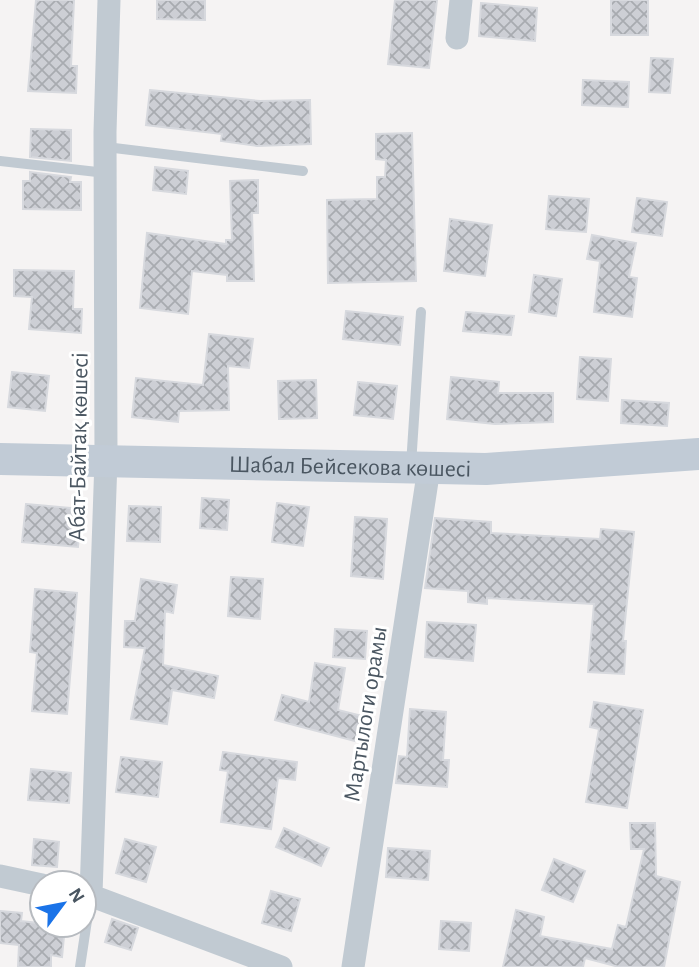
<svg xmlns="http://www.w3.org/2000/svg" width="699" height="967" viewBox="0 0 699 967" font-family="'Alegreya Sans',sans-serif">
	<style>
		.building { fill: url(#building-cross-hatch); stroke: #d7d9de; stroke-width: 2 }
		.lines { fill: none; stroke-linecap: round; stroke-linejoin: round }
		.service { stroke: #c1cad2; stroke-width: 10 }
		.minor { stroke: #c1cad2; stroke-width: 23 }
		.secondary { stroke: #c1cbd6; stroke-width: 32 }
		.labels { text-anchor: middle; stroke-width: 6; stroke-linejoin: round; paint-order: stroke }
		.street-label { font-size: 24px; fill: #4a5661; stroke: #fff }
	</style>
	<defs>
		<pattern id="building-cross-hatch" width="8" height="8" patternUnits="userSpaceOnUse" patternTransform="scale(1.75)"><rect width="8" height="8" fill="#cdcfd5"/><path d="M0 0l8 8M0 8l8-8" fill="none" stroke="#a8abb0"/></pattern>
	</defs>
	<rect width="100%" height="100%" fill="#f5f3f3"/>
	<path class="building" d="M36 0H74L71 66H77L76 93 28 91Z
		M157 0H205V20L157 19Z
		M395 0H437L429 68 388 64Z
		M611 0H648V35H611Z
		M481 3 537 8 535 41 479 36Z
		M651 58 673 59 670 93 649 92Z
		M583 80 629 82 628 107 582 105Z
		M150 90 260 101 310 100 311 144 257 146 221 141 222 134 146 125Z
		M31 129 71 130V161L30 157Z
		M412 133 416 281 328 283 327 200 377 199V177H385L386 160 376 159V134Z
		M155 167 188 171 186 194 153 190Z
		M30 172 71 177 70 182H81V210L23 209V181H30Z
		M258 180V213H252L254 281H227V275L192 271 188 314 140 308 147 233 226 244V240H232L230 181Z
		M549 196 589 199 586 232 546 229Z
		M637 198 667 202 662 236 632 232Z
		M450 219 492 225 485 276 444 271Z
		M592 235 636 243 629 277 637 278 632 317 594 312 600 261 587 259Z
		M14 270 74 271 73 309H82L81 333 29 329 32 297 14 296Z
		M534 275 562 279 556 316 529 312Z
		M346 311 403 317 400 345 343 339Z
		M466 312 514 316 511 335 463 331Z
		M209 334 253 339 249 368 228 366 229 410 179 411 178 422 132 417 136 378 203 385Z
		M580 357 611 359 608 401 577 399Z
		M12 372 49 376 45 411 8 407Z
		M451 377 499 382 498 393H553V422L495 424 447 419Z
		M316 380 317 418 279 419 278 381Z
		M358 382 397 386 393 419 354 415Z
		M622 400 669 403 667 426 621 423Z
		M202 498 229 500 227 530 200 528Z
		M277 503 309 507 303 546 272 542Z
		M26 504 81 509 78 547 22 542Z
		M129 506 161 507 160 542 127 541Z
		M355 517 387 519 383 579 351 576Z
		M435 518 491 522V533L600 539 601 529 634 532 623 641H626L624 674 588 672 594 604 487 598V604L468 602V591L425 588Z
		M231 577 263 579 260 619 228 616Z
		M141 579 177 585 173 613 165 611 163 665 218 676 214 698 172 690 167 724 131 719 145 648 124 647 125 621H135Z
		M35 589 77 593 67 714 32 711 37 653 30 652Z
		M427 622 476 625 473 661 425 657Z
		M335 629 367 631 365 659 333 657Z
		M315 663 345 668 338 710 362 716 355 741 275 720 282 695 309 702Z
		M594 702 643 710 627 808 586 802 599 729 590 727Z
		M410 709 446 712 443 760H449L447 787 396 783 399 756 407 757Z
		M223 752 297 762 295 780 278 778 271 829 221 822 228 771 220 770Z
		M121 757 162 762 158 797 116 792Z
		M31 769 71 773 69 803 28 800Z
		M630 823H655L656 876 680 882 664 967H619L585 958 583 967H503L516 910 544 917 540 936 612 949 618 925 626 927 644 849H631Z
		M284 828 329 848 321 866 276 847Z
		M34 839 59 842 57 867 32 865Z
		M125 839 156 847 146 882 116 873Z
		M388 848 430 851 428 880 386 877Z
		M554 859 585 871 573 902 542 890Z
		M271 891 300 899 291 931 262 923Z
		M0 911 22 913 21 921 65 926 62 957 51 955V967H18L19 945 0 943Z
		M112 919 138 928 131 950 105 942Z
		M441 921 471 923 469 951 439 949Z"/>
	<g class="lines">
		<path class="service" d="M106 147 303 171
			M0 161 106 173
			M411 465 421 312
			M80 967 91 894"/>
		<path class="minor" d="M457 38 461 0
			M0 876 42 885
			M84 893 281 967
			M91 894 106 460 105 132 109 0
			M353 967 429 468"/>
		<path class="secondary" id="s1" d="M0 459 486 469 699 454"/>
	</g>
	<g class="labels">
		<g class="street-label">
			<text transform="translate(78 447) rotate(-89)" y="8">Абат-Байтақ көшесі</text>
			<text dy="8" stroke="none"><textPath href="#s1" startOffset="350">Шабал Бейсекова көшесі</textPath></text>
			<text transform="translate(365 714) rotate(-81)" y="8">Мартылоги орамы</text>
		</g>
	</g>
	<g transform="translate(63 904) rotate(58)"><circle r="33" fill="#ffffff" stroke="#b7bbc0" stroke-width="2"/>
	<path d="M0-5L12 26L0 18L-12 26Z" fill="#1a73e8"/>
	<text y="-10" font-size="19" font-weight="bold" text-anchor="middle" fill="#4a5661">N</text>
	</g>
</svg>
